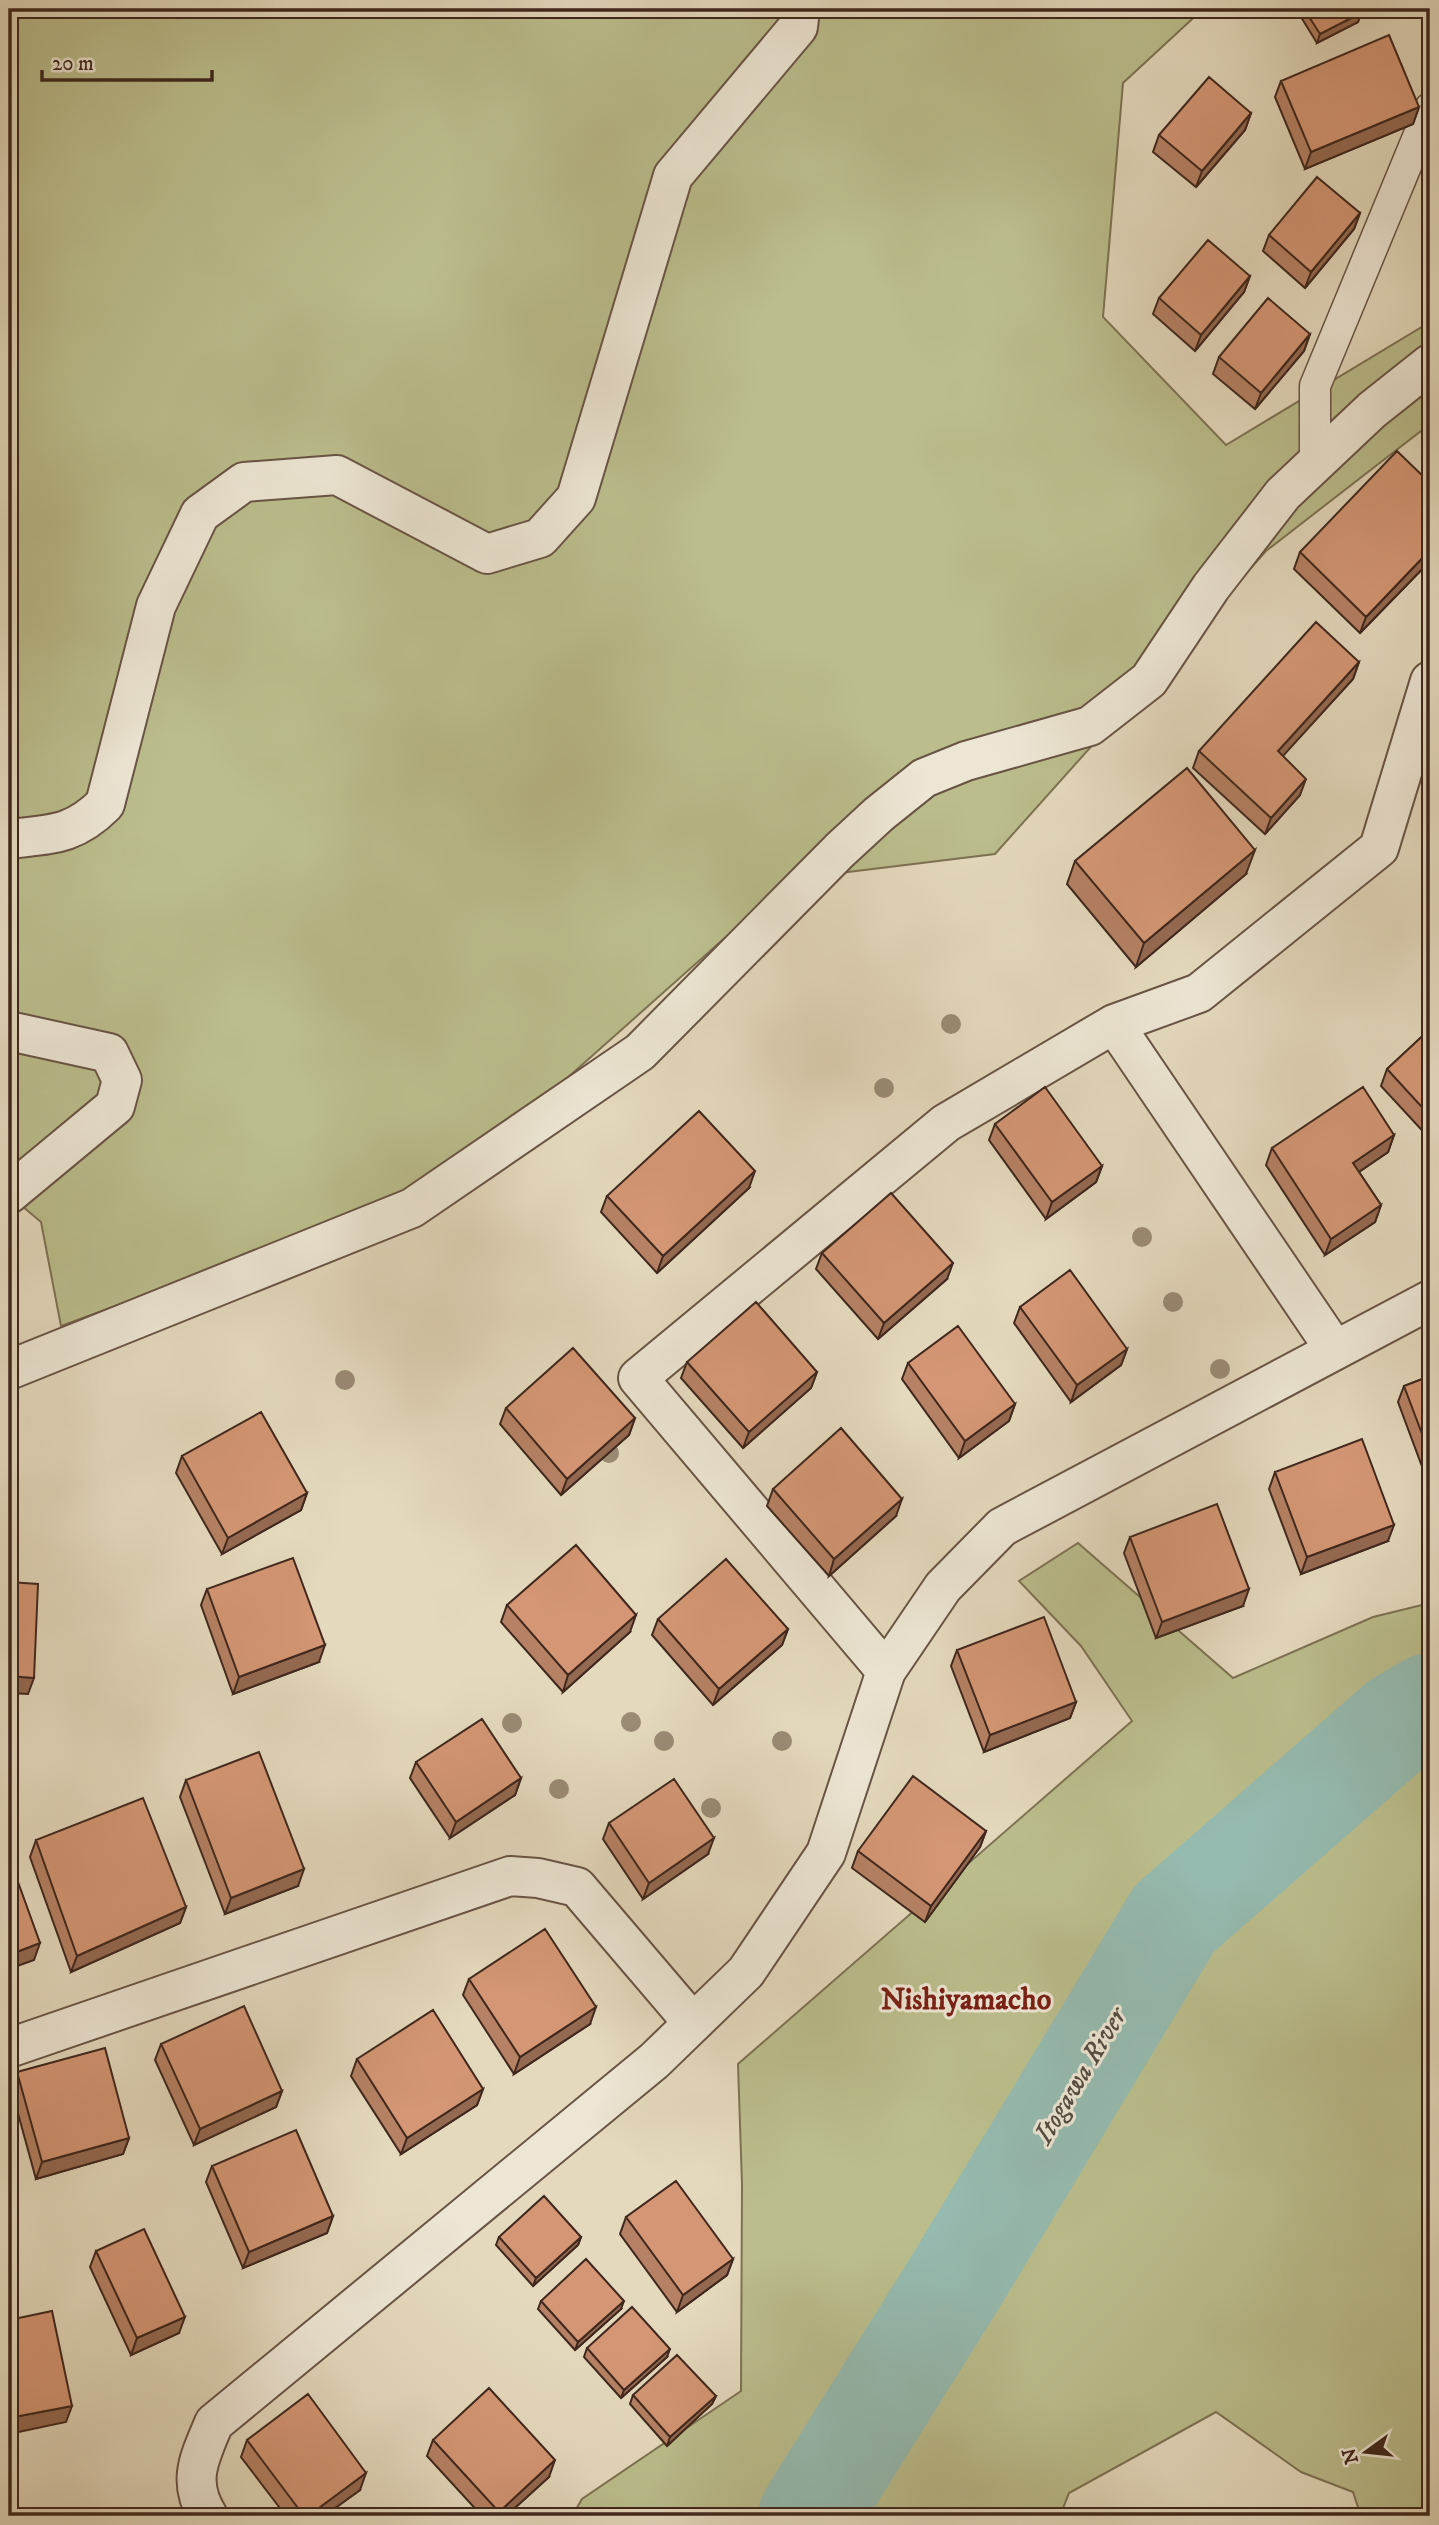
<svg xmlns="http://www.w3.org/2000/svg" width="1439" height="2525" viewBox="0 0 1439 2525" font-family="'IM FELL DW Pica',serif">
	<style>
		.green { fill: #bbbd8c; stroke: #7d7254; stroke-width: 2 }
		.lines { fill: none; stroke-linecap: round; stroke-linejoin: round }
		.river { stroke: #95baaf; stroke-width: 102 }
		.service-casing { stroke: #685445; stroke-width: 33 }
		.minor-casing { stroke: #685445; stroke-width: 42 }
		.tertiary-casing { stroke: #685445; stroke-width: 42 }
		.service { stroke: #ede6d4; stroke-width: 30 }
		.minor { stroke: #ede6d4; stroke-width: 38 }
		.tertiary { stroke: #ede6d4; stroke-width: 38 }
		.tree { fill: #9a8b74 }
		.wall { fill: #b68164; stroke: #3f271d; stroke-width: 2 }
		.shaded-wall { fill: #946951; stroke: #3f271d; stroke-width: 2 }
		.building { fill: #d49674; stroke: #3f271d; stroke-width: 2 }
		.labels { text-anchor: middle; stroke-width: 6; stroke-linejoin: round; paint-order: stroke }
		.water-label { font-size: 28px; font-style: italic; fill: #544c42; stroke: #ede6d4 }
		.quarter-label { font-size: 30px; font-weight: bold; fill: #7a1f14; stroke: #ede6d4 }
	</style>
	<rect width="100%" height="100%" fill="#e4d9bd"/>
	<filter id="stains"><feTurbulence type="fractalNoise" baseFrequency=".00286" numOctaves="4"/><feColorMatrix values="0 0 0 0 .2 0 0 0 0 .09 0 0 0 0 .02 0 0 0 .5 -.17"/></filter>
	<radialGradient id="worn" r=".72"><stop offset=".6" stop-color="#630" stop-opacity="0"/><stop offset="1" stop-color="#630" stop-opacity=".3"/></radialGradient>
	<path class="green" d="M9 9H1203L1123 83 1103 317 1226 445 1430 322V424L1266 551 995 854 791 879 448 1184 61 1326 41 1222 9 1195Z
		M1078 1543 1233 1678 1373 1617 1430 1603V2516H1361L1353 2492 1301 2472 1216 2412 1069 2493 1060 2516H572L582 2499 741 2391 742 2185 738 2064 1132 1721 1081 1646 1019 1581Z"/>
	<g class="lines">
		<path class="river" d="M809 2516 956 2281 1174 1919 1399 1722 1430 1704"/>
		<g class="service-casing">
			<path id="service" d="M1315 464V386L1430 108"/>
		</g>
		<g class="minor-casing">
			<path id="minor" d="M9 839C51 834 73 836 105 804L156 606 200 514 244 482 337 475 487 554 540 538 576 498 673 176 798 27 800 9
				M1114 1024 1335 1350
				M9 1031 109 1053 122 1080 115 1106 9 1194
				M9 1370 412 1208 640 1052 840 850 879 814 924 778 966 761 1090 726 1149 680 1211 587 1283 494 1372 410 1430 364
				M886 1671 638 1378 946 1123 1114 1024 1199 993 1379 848 1430 681
				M9 2048 510 1876 538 1878 577 1887 693 2023"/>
		</g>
		<g class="tertiary-casing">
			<path id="tertiary" d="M208 2516C186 2481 200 2457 214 2423L654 2061 746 1972 826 1853 886 1671 943 1587 1002 1527 1430 1300"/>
		</g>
		<use href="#service" class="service"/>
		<use href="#minor" class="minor"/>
		<use href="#tertiary" class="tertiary"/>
	</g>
	<g class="tree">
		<circle cx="951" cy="1024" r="10"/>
		<circle cx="884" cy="1088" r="10"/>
		<circle cx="1142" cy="1237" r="10"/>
		<circle cx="1173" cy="1302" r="10"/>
		<circle cx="1220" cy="1369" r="10"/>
		<circle cx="345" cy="1380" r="10"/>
		<circle cx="609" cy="1453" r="10"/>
		<circle cx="631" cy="1722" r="10"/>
		<circle cx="512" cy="1723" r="10"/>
		<circle cx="664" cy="1741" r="10"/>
		<circle cx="782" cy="1741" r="10"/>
		<circle cx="559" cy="1789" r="10"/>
		<circle cx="711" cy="1808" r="10"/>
	</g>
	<path class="wall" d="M1296 9H1359L1361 13 1358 22 1317 43Z
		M1281 81 1419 107 1413 124 1305 169 1275 97Z
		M1251 113 1245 130 1196 187 1153 152 1159 135Z
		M1360 213 1354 229 1305 288 1263 251 1269 235Z
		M1250 276 1244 292 1195 351 1153 314 1159 298Z
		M1310 334 1304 351 1255 409 1213 374 1219 357Z
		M1430 483V561L1360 633 1294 569 1300 552Z
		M1359 662 1353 679 1282 756 1300 795 1265 834 1193 768 1199 751Z
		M1075 861 1246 874 1136 967 1067 884Z
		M1430 1029V1139L1381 1086 1387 1069Z
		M995 1124 1102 1166 1096 1182 1046 1219 989 1140Z
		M1394 1135 1388 1152 1359 1172 1381 1205 1375 1222 1325 1255 1266 1165 1272 1148Z
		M749 1188 657 1273 601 1212 607 1196Z
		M822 1253 947 1279 878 1339 816 1269Z
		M1020 1307 1127 1349 1121 1365 1071 1402 1014 1323Z
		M687 1362 817 1372 811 1388 743 1448 681 1378Z
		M908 1363 1015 1404 1009 1421 959 1458 902 1379Z
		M1430 1376V1488L1398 1402 1404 1386Z
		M506 1408 635 1418 629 1435 561 1495 500 1424Z
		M182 1456 307 1493 301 1510 222 1554 176 1473Z
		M1275 1472 1388 1541 1301 1574 1269 1489Z
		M773 1489 896 1516 829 1576 767 1506Z
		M1130 1537 1243 1606 1156 1638 1124 1553Z
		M207 1589 319 1662 233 1694 201 1605Z
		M507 1605 630 1632 563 1692 501 1622Z
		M658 1619 788 1629 782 1645 713 1705 652 1635Z
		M957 1650 1076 1702 1070 1718 984 1752 951 1666Z
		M416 1762 521 1778 515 1795 450 1838 410 1778Z
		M186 1780 298 1886 225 1914 180 1797Z
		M609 1823 708 1854 643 1899 603 1839Z
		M986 1831 980 1847 925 1922 852 1868 858 1851Z
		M36 1840 186 1907 180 1923 71 1972 30 1857Z
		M469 1979 590 2024 514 2074 463 1995Z
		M161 2044 282 2091 276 2107 194 2145 155 2060Z
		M357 2059 483 2089 477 2105 401 2154 351 2076Z
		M17 2072 129 2138 123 2154 36 2179 11 2088Z
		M212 2166 333 2216 327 2233 243 2268 206 2182Z
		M626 2217 733 2259 727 2275 677 2312 620 2234Z
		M499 2237H581L578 2245 533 2286 496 2245Z
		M96 2251 179 2333 131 2355 90 2267Z
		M541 2301 621 2309 575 2350 538 2309Z
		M587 2348 667 2357 621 2398 584 2357Z
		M633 2395 716 2396 712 2404 667 2446 630 2404Z
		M247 2440 360 2490 324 2516H286L241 2457Z
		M433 2440 549 2477 506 2516H482L427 2456Z"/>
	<path class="shaded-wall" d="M1361 13 1358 22 1317 43 1320 34Z
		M1419 107 1413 124 1305 169 1311 152Z
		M1251 113 1245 130 1196 187 1202 171Z
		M1360 213 1354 229 1305 288 1311 272Z
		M1250 276 1244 292 1195 351 1201 335Z
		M1310 334 1304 351 1255 409 1261 393Z
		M1430 550V561L1360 633 1366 617Z
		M1359 662 1353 679 1272 768 1278 751Z
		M1306 779 1300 795 1265 834 1271 818Z
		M1255 850 1246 874 1136 967 1144 943Z
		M1394 1135 1388 1152 1347 1180 1353 1163Z
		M1102 1166 1096 1182 1046 1219 1052 1202Z
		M755 1171 749 1188 657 1273 663 1256Z
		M1381 1205 1375 1222 1325 1255 1331 1239Z
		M953 1263 947 1279 878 1339 884 1323Z
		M1127 1349 1121 1365 1071 1402 1077 1385Z
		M817 1372 811 1388 743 1448 749 1432Z
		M1015 1404 1009 1421 959 1458 965 1441Z
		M635 1418 629 1435 561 1495 567 1479Z
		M307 1493 301 1510 222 1554 228 1538Z
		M902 1499 896 1516 829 1576 834 1559Z
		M1394 1525 1388 1541 1301 1574 1307 1557Z
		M1249 1589 1243 1606 1156 1638 1162 1622Z
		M636 1615 630 1632 563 1692 568 1675Z
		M788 1629 782 1645 713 1705 719 1689Z
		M325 1645 319 1662 233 1694 239 1677Z
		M9 1676 34 1678 28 1694 9 1693Z
		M1076 1702 1070 1718 984 1752 990 1735Z
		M521 1778 515 1795 450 1838 456 1822Z
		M986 1831 980 1847 925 1922 931 1906Z
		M714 1838 708 1854 643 1899 649 1883Z
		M304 1869 298 1886 225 1914 231 1898Z
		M186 1907 180 1923 71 1972 77 1956Z
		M40 1943 34 1960 9 1969V1955Z
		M596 2007 590 2024 514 2074 520 2057Z
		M483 2089 477 2105 401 2154 407 2138Z
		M282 2091 276 2107 194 2145 200 2129Z
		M129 2138 123 2154 36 2179 42 2162Z
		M333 2216 327 2233 243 2268 249 2252Z
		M581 2237 578 2245 533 2286 536 2278Z
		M733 2259 727 2275 677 2312 683 2295Z
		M624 2301 621 2309 575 2350 578 2342Z
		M185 2317 179 2333 131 2355 137 2338Z
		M670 2349 667 2357 621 2398 624 2390Z
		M716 2396 712 2404 667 2446 670 2437Z
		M72 2406 66 2422 9 2434V2418Z
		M555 2460 549 2477 506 2516H498L499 2512Z
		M366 2473 360 2490 324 2516H308Z"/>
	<path class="building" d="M1304 9H1359L1361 13 1320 34Z
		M1389 35 1419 107 1311 152 1281 81Z
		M1209 77 1251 113 1202 171 1159 135Z
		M1317 177 1360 213 1311 272 1269 235Z
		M1208 240 1250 276 1201 335 1159 298Z
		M1268 298 1310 334 1261 393 1219 357Z
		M1397 451 1430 483V550L1366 617 1300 552Z
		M1316 622 1359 662 1278 751 1306 779 1271 818 1199 751Z
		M1187 768 1255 850 1144 943 1075 861Z
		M1430 1029V1116L1387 1069Z
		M1045 1087 1102 1166 1052 1202 995 1124Z
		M1363 1087 1394 1135 1353 1163 1381 1205 1331 1239 1272 1148Z
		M699 1111 755 1171 663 1256 607 1196Z
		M891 1193 953 1263 884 1323 822 1253Z
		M1070 1270 1127 1349 1077 1385 1020 1307Z
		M756 1302 817 1372 749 1432 687 1362Z
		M958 1326 1015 1404 965 1441 908 1363Z
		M573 1348 635 1418 567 1479 506 1408Z
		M1430 1376V1455L1404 1386Z
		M261 1412 307 1493 228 1538 182 1456Z
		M841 1428 902 1499 834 1559 773 1489Z
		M1362 1439 1394 1525 1307 1557 1275 1472Z
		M1217 1504 1249 1589 1162 1622 1130 1537Z
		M576 1545 636 1615 568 1675 507 1605Z
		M293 1558 325 1645 239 1677 207 1589Z
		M726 1559 788 1629 719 1689 658 1619Z
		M9 1582 38 1584 34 1678 9 1676Z
		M1044 1617 1076 1702 990 1735 957 1650Z
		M9 1708H16L12 1801H9Z
		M482 1719 521 1778 456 1822 416 1762Z
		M259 1752 304 1869 231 1898 186 1780Z
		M913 1776 986 1831 931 1906 858 1851Z
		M674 1779 714 1838 649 1883 609 1823Z
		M143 1798 186 1907 77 1956 36 1840Z
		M9 1857 40 1943 9 1955Z
		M545 1929 596 2007 520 2057 469 1979Z
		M244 2006 282 2091 200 2129 161 2044Z
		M433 2010 483 2089 407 2138 357 2059Z
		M105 2048 129 2138 42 2162 17 2072Z
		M296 2130 333 2216 249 2252 212 2166Z
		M676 2181 733 2259 683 2295 626 2217Z
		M544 2196 581 2237 536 2278 499 2237Z
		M144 2229 185 2317 137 2338 96 2251Z
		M586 2259 624 2301 578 2342 541 2301Z
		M632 2307 670 2349 624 2390 587 2348Z
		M52 2311 72 2406 9 2418V2320Z
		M677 2355 716 2396 670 2437 633 2395Z
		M489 2388 555 2460 499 2512 433 2440Z
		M308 2394 366 2473 308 2516H304L247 2440Z"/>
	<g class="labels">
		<g class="water-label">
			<text transform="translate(1079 2075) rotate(-59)" y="10">Itogawa River</text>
		</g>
		<g class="quarter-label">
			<text x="966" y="2009">Nishiyamacho</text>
		</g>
	</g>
	<rect width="1439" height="2525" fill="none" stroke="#e4d9bd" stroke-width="35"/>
	<rect x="10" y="10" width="1418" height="2504" fill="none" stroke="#3f271d" stroke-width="3.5"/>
	<rect x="18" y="18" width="1404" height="2490" fill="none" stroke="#3f271d" stroke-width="2"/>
	<g transform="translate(1366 2452) rotate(255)" stroke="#ede6d4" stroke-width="5" paint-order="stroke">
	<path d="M0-5L12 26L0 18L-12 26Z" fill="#3f271d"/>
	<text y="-10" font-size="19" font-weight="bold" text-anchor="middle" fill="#3f271d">N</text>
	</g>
	<path d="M42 70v10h170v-10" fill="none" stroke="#3f271d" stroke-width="3.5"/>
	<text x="52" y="70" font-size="21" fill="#3f271d" stroke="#ede6d4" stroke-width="5" paint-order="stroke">20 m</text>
	<rect width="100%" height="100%" filter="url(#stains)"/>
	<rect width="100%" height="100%" fill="url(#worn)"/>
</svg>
